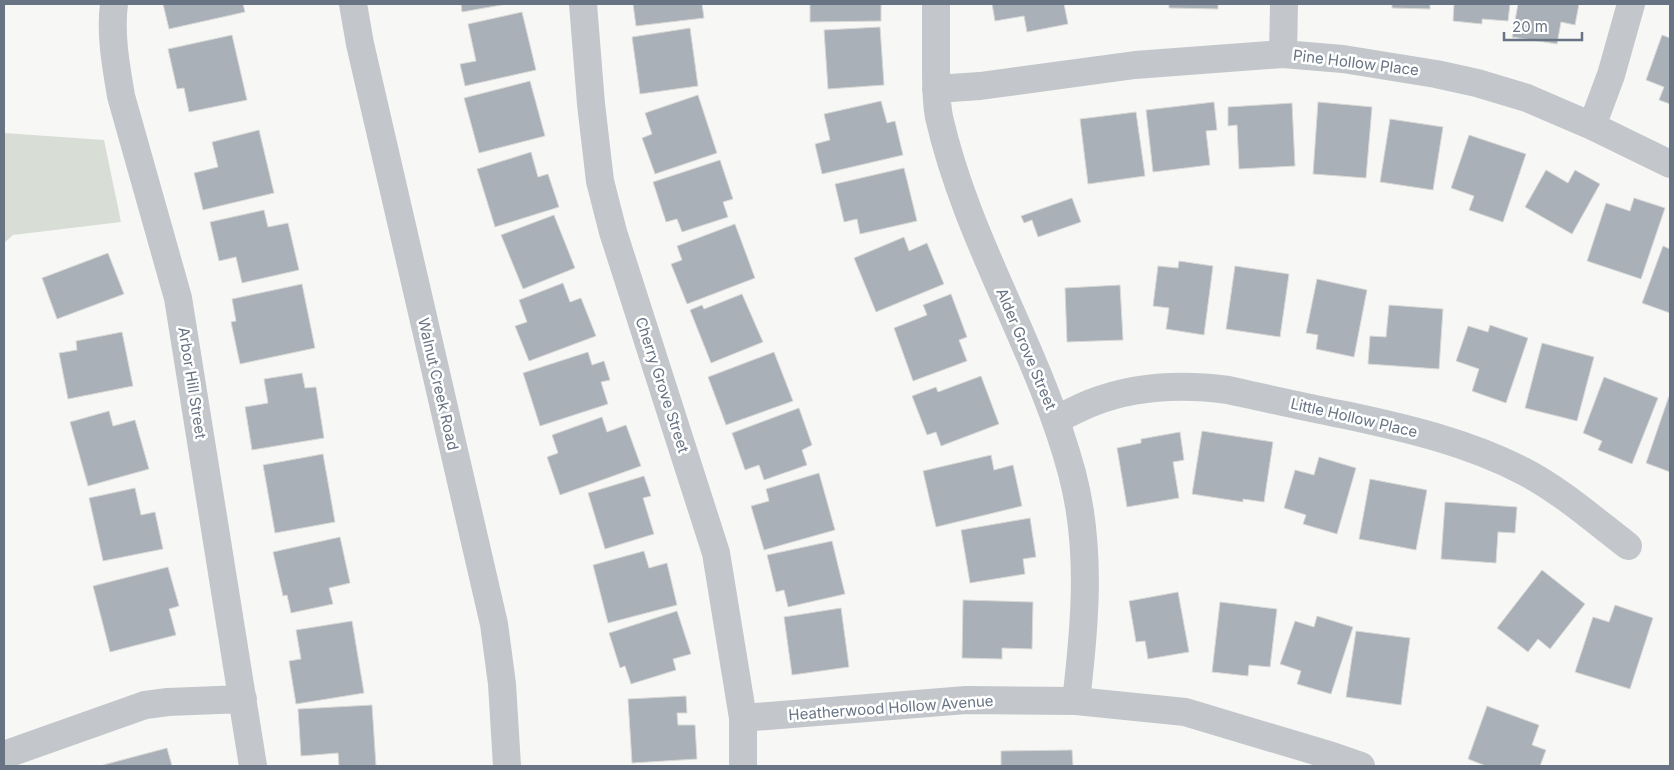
<svg xmlns="http://www.w3.org/2000/svg" width="1674" height="770" viewBox="0 0 1674 770" font-family="Inter,sans-serif">
	<style>
		.green { fill: #d8ded6 }
		.building { fill: #aab0b7; stroke: #d9d9d7 }
		.lines { fill: none; stroke-linecap: round; stroke-linejoin: round }
		.minor { stroke: #c3c6ca; stroke-width: 28 }
		.tertiary { stroke: #c3c6ca; stroke-width: 28 }
		.labels { text-anchor: middle; stroke-width: 5; stroke-linejoin: round; paint-order: stroke }
		.street-label { font-size: 15px; fill: #687484; stroke: #fff }
	</style>
	<rect width="100%" height="100%" fill="#f7f7f5"/>
	<path class="green" d="M4 133 104 140 121 222 13 235 4 243Z"/>
	<path class="building" d="M163 4H243L245 12 169 29Z
		M461 4H507L462 12Z
		M633 4H702L704 18 636 26Z
		M810 4H881V21L810 22Z
		M992 4H1064L1068 24 1027 32 1024 16 995 21Z
		M1169 4H1218V9L1169 8Z
		M1392 4H1430V9L1392 8Z
		M1454 4H1510L1508 21 1482 19V24L1453 21Z
		M1518 4H1579L1575 25 1561 22 1557 44 1512 37Z
		M522 12 536 70 465 86 460 64 476 61 468 24Z
		M880 27 884 85 828 89 824 30Z
		M690 28 698 86 640 94 632 37Z
		M232 35 247 100 189 112 184 88 177 89 168 49Z
		M1662 35 1670 38V104L1659 100 1664 87 1646 80Z
		M530 81 545 136 479 153 464 98Z
		M698 95 717 153 655 174 642 138 652 134 645 113Z
		M881 101 887 123 895 121 903 155 822 174 815 144 830 140 824 114Z
		M1214 102 1217 130 1206 131 1210 165 1153 172 1146 110Z
		M1318 102 1372 107 1366 178 1313 174Z
		M1292 103 1295 166 1239 169 1237 125 1228 126V107Z
		M1136 112 1145 176 1088 184 1080 119Z
		M1390 119 1443 127 1433 190 1380 182Z
		M259 130 274 193 203 210 194 173 218 167 212 142Z
		M1469 135 1526 154 1503 222 1469 210 1474 196 1451 188Z
		M531 152 538 177 548 174 559 207 495 227 477 169Z
		M720 160 733 199 723 202 728 217 682 232 677 219 666 222 653 182Z
		M904 168 917 221 860 234 857 219 844 222 835 184Z
		M1546 170 1568 183 1575 170 1600 184 1572 234 1525 207Z
		M1072 198 1081 222 1038 237 1032 220 1024 223 1021 216Z
		M1634 198 1665 208 1641 279 1587 261 1606 203 1630 211Z
		M264 210 268 227 288 223 299 270 242 283 236 257 219 261 210 222Z
		M554 215 575 268 523 289 501 235Z
		M735 224 755 278 687 304 671 264 682 260 677 246Z
		M904 237 909 251 927 243 944 284 876 312 854 258Z
		M1663 246 1670 249V313L1642 303Z
		M108 253 124 294 57 319 42 278Z
		M1179 261 1213 266 1204 335 1166 329 1169 308 1153 306 1158 266 1178 268Z
		M1235 266 1289 274 1280 337 1226 329Z
		M1317 279 1367 290 1354 357 1316 349 1318 335 1306 333Z
		M563 283 570 302 581 298 596 336 529 361 515 326 527 322 519 300Z
		M302 284 315 348 240 364 231 322 236 321 232 299Z
		M1120 285 1123 340 1067 342 1065 288Z
		M742 294 763 342 711 363 690 310 702 305 704 309Z
		M951 294 967 337 959 340 967 361 913 381 894 328 927 315 923 305Z
		M1389 305 1443 309 1439 369 1368 364 1370 336 1386 337Z
		M1490 325 1528 338 1506 403 1472 391 1479 369 1456 361 1468 326 1488 332Z
		M122 332 133 386 68 399 59 353 77 350 76 341Z
		M1542 343 1594 357 1577 421 1525 408Z
		M588 352 592 365 604 361 610 380 601 382 608 404 540 426 523 373Z
		M774 352 793 401 726 425 708 377Z
		M302 373 305 388 316 387 324 438 252 450 245 407 268 403 264 379Z
		M981 376 999 424 941 446 936 432 927 435 912 396 936 387 938 392Z
		M1604 377 1658 398 1632 464 1598 450 1602 441 1583 433Z
		M1669 396H1670V472L1646 463Z
		M799 408 812 445 802 450 807 465 764 480 759 465 745 470 732 433Z
		M109 411 113 426 135 420 149 469 88 486 70 422Z
		M602 417 607 432 626 425 641 466 560 495 547 457 558 453 552 435Z
		M1202 431 1273 442 1264 502 1243 499V502L1192 494Z
		M1180 432 1184 460 1173 462 1179 498 1127 507 1117 448 1141 443V439Z
		M323 454 335 522 275 533 263 465Z
		M991 455 994 470 1013 465 1022 506 936 527 923 471Z
		M1319 457 1356 468 1337 534 1303 524 1306 515 1284 508 1295 470 1314 475Z
		M819 473 835 530 764 550 751 506 769 501 766 489Z
		M644 476 651 496 643 498 654 534 605 549 588 493Z
		M1370 479 1427 490 1416 550 1359 539Z
		M135 488 141 515 155 512 163 549 103 561 89 498Z
		M1445 502 1517 507 1515 533 1498 532 1496 563 1441 559Z
		M1030 518 1036 557 1023 559 1025 574 970 583 961 530Z
		M340 537 350 583 329 588 333 604 291 613 287 595 283 596 273 552Z
		M832 541 845 594 788 607 784 590 776 592 767 555Z
		M644 551 649 568 667 563 677 605 608 623 593 565Z
		M168 567 179 606 169 609 176 635 110 652 93 586Z
		M1542 570 1585 604 1550 649 1538 639 1528 652 1497 628Z
		M1178 592 1189 652 1148 659 1145 641 1136 642 1129 601Z
		M963 600 1033 602 1032 649 1002 648V659L962 658Z
		M1220 602 1277 609 1270 667 1249 665 1248 676 1212 672Z
		M1615 605 1653 618 1630 689 1575 672 1593 617 1609 622Z
		M841 608 849 667 792 675 784 617Z
		M677 611 691 654 673 659 676 670 631 684 625 666 620 668 609 633Z
		M1317 616 1353 627 1331 694 1297 684 1301 671 1280 664 1295 621 1314 627Z
		M352 621 364 693 296 704 289 661 301 659 296 630Z
		M1356 631 1410 638 1401 705 1346 697Z
		M686 696 687 713H677L678 725H695L697 759 632 763 628 699Z
		M372 705 376 766H339L338 753 301 756 298 709Z
		M1487 706 1539 725 1532 745 1546 750 1540 766H1486L1468 759Z
		M167 748 172 766H104L103 765Z
		M1072 750 1073 766H1001V751Z"/>
	<g class="lines">
		<path class="minor" d="M114 4C110 34 116 66 121 96L178 298 253 766
			M583 4 591 104 600 181 613 232 716 553 743 718V766
			M936 4C936 25 936 46 936 68 936 84 936 101 939 117 967 241 1039 350 1072 473 1092 548 1085 625 1076 701
			M1283 54 1284 4
			M936 89 980 86 1135 65 1283 54 1343 59 1436 74 1477 83 1527 98 1592 126 1670 164
			M1592 126 1611 75 1631 4
			M1056 420C1067 414 1079 408 1091 403 1134 386 1183 384 1228 390 1269 399 1309 408 1350 416 1410 429 1469 443 1523 471 1560 490 1594 520 1628 546
			M743 718 966 700 1076 701 1185 712 1332 756 1361 766
			M4 755 145 705 168 702 243 699"/>
		<path class="tertiary" d="M353 4 360 44 494 624 502 684 507 766"/>
	</g>
	<g class="labels">
		<g class="street-label">
			<text transform="translate(1356 63) rotate(7)" y="5">Pine Hollow Place</text>
			<text transform="translate(1026 349) rotate(67)" y="5">Alder Grove Street</text>
			<text transform="translate(192 383) rotate(81)" y="5">Arbor Hill Street</text>
			<text transform="translate(438 384) rotate(77)" y="5">Walnut Creek Road</text>
			<text transform="translate(662 385) rotate(72)" y="5">Cherry Grove Street</text>
			<text transform="translate(1354 418) rotate(13)" y="5">Little Hollow Place</text>
			<text transform="translate(891 708) rotate(-4)" y="5">Heatherwood Hollow Avenue</text>
		</g>
	</g>
	<rect width="1674" height="770" fill="none" stroke="#687484" stroke-width="10"/>
	<path d="M1504 32v8h78v-8" fill="none" stroke="#687484" stroke-width="2.5"/>
	<text x="1512" y="32" font-size="15" fill="#687484" stroke="#ffffff" stroke-width="4" paint-order="stroke">20 m</text>
</svg>
